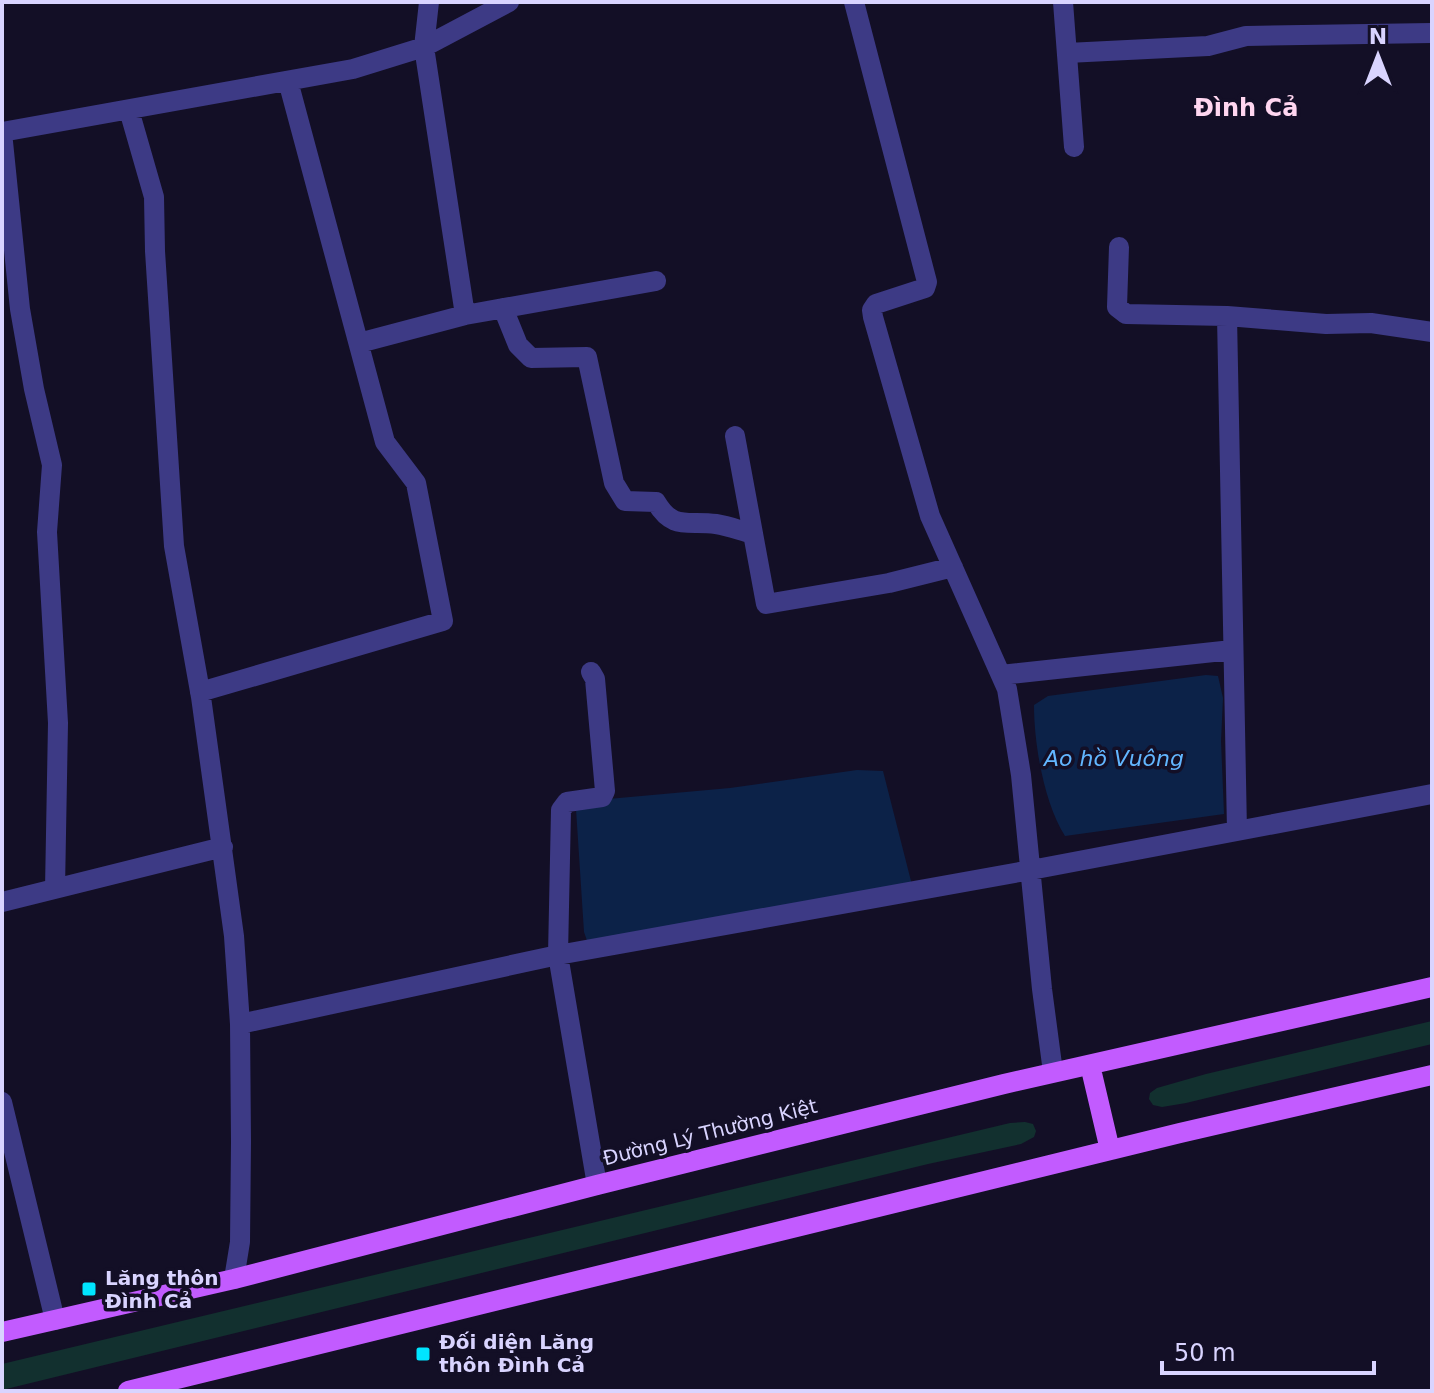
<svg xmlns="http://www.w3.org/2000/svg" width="1434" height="1393" viewBox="0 0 1434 1393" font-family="'DejaVu Sans',sans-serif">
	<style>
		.green { fill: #12302f }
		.water { fill: #0c2248 }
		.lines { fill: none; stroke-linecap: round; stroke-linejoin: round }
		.minor { stroke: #3d3a85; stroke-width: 20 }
		.major { stroke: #c25bff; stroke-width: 20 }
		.poi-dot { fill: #00e5ff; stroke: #130f26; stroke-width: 3 }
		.labels { text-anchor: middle; stroke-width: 7; stroke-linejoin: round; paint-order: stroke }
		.street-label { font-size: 20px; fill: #d9d4ff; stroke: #130f26 }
		.poi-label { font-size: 20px; font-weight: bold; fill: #d9d4ff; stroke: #130f26; text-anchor: start }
		.water-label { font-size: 22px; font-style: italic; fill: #62b6ff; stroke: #130f26 }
		.quarter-label { font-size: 24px; font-weight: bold; fill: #ffd6f0; stroke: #130f26 }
	</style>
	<rect width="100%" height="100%" fill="#130f26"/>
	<path class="green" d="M1432 1021V1044L1186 1103 1162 1107 1153 1105 1149 1099 1150 1093 1157 1088 1206 1074Z
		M1025 1122 1033 1124 1036 1131 1034 1137 1021 1144 928 1164 2 1390V1364L1010 1123Z"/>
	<path class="water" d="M1206 675 1218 676 1223 698 1221 741 1224 814 1065 836C1044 803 1034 744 1034 705L1048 696Z
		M857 770 883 771 912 885 591 952 584 932 576 809 597 800 730 788Z"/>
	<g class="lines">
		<path class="minor" d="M429 2 424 47 465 315
			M854 2 927 282 925 288 876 304 872 310 873 317 930 516 1007 689 1021 775 1042 989 1053 1072
			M1063 2 1074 147
			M1067 53 1208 46 1246 36 1432 33
			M129 110 154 197 155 251 174 546 201 697 234 936 240 1024 241 1142 240 1242 234 1279
			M2 132 20 309 34 389 52 465 47 532 58 723 55 889
			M2 132 353 69 424 47 509 2
			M1119 247 1117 307 1126 314 1227 316 1326 324 1371 323 1432 332
			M503 308 518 345 531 358 587 357 614 483 625 501 656 502C673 531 688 520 716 524 729 526 741 531 753 534
			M1227 316 1237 831
			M359 343 465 315 656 281
			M735 436 766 604 889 583 953 567
			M591 672 595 679 605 791 602 797 567 802 561 810 558 955 597 1185
			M1001 675 1232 650
			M200 692 443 621 416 483 385 442 288 81
			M2 902 223 847
			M240 1024 558 955 1031 870 1432 794
			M2 1102 55 1320"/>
		<path class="major" d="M1090 1065 1110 1150
			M2 1332 234 1279 597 1185 1004 1084 1432 987
			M128 1391 1180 1133 1432 1075"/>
	</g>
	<g class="poi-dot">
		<rect x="81" y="1281" width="16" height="16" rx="4"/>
		<rect x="415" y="1346" width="16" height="16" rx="4"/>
	</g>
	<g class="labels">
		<g class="street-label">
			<text transform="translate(710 1132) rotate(-14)" y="7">Đường Lý Thường Kiệt</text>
		</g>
		<g class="poi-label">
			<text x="105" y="1285">Lăng thôn<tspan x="105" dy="23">Đình Cả</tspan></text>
			<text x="439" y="1349">Đối diện Lăng<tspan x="439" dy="23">thôn Đình Cả</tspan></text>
		</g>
		<g class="water-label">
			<text x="1114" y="766">Ao hồ Vuông</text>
		</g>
		<g class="quarter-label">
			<text x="1246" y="116">Đình Cả</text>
		</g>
	</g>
	<rect width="1434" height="1393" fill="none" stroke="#d9d4ff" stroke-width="8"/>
	<g transform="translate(1378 56)" stroke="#130f26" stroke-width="6" paint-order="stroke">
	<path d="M0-6L14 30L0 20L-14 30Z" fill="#d9d4ff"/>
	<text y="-12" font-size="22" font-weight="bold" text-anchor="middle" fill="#d9d4ff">N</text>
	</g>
	<path d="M1162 1361v12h212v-12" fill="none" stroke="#d9d4ff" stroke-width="4"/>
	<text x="1174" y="1361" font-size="24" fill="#d9d4ff" stroke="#130f26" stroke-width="6" paint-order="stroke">50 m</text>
</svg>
